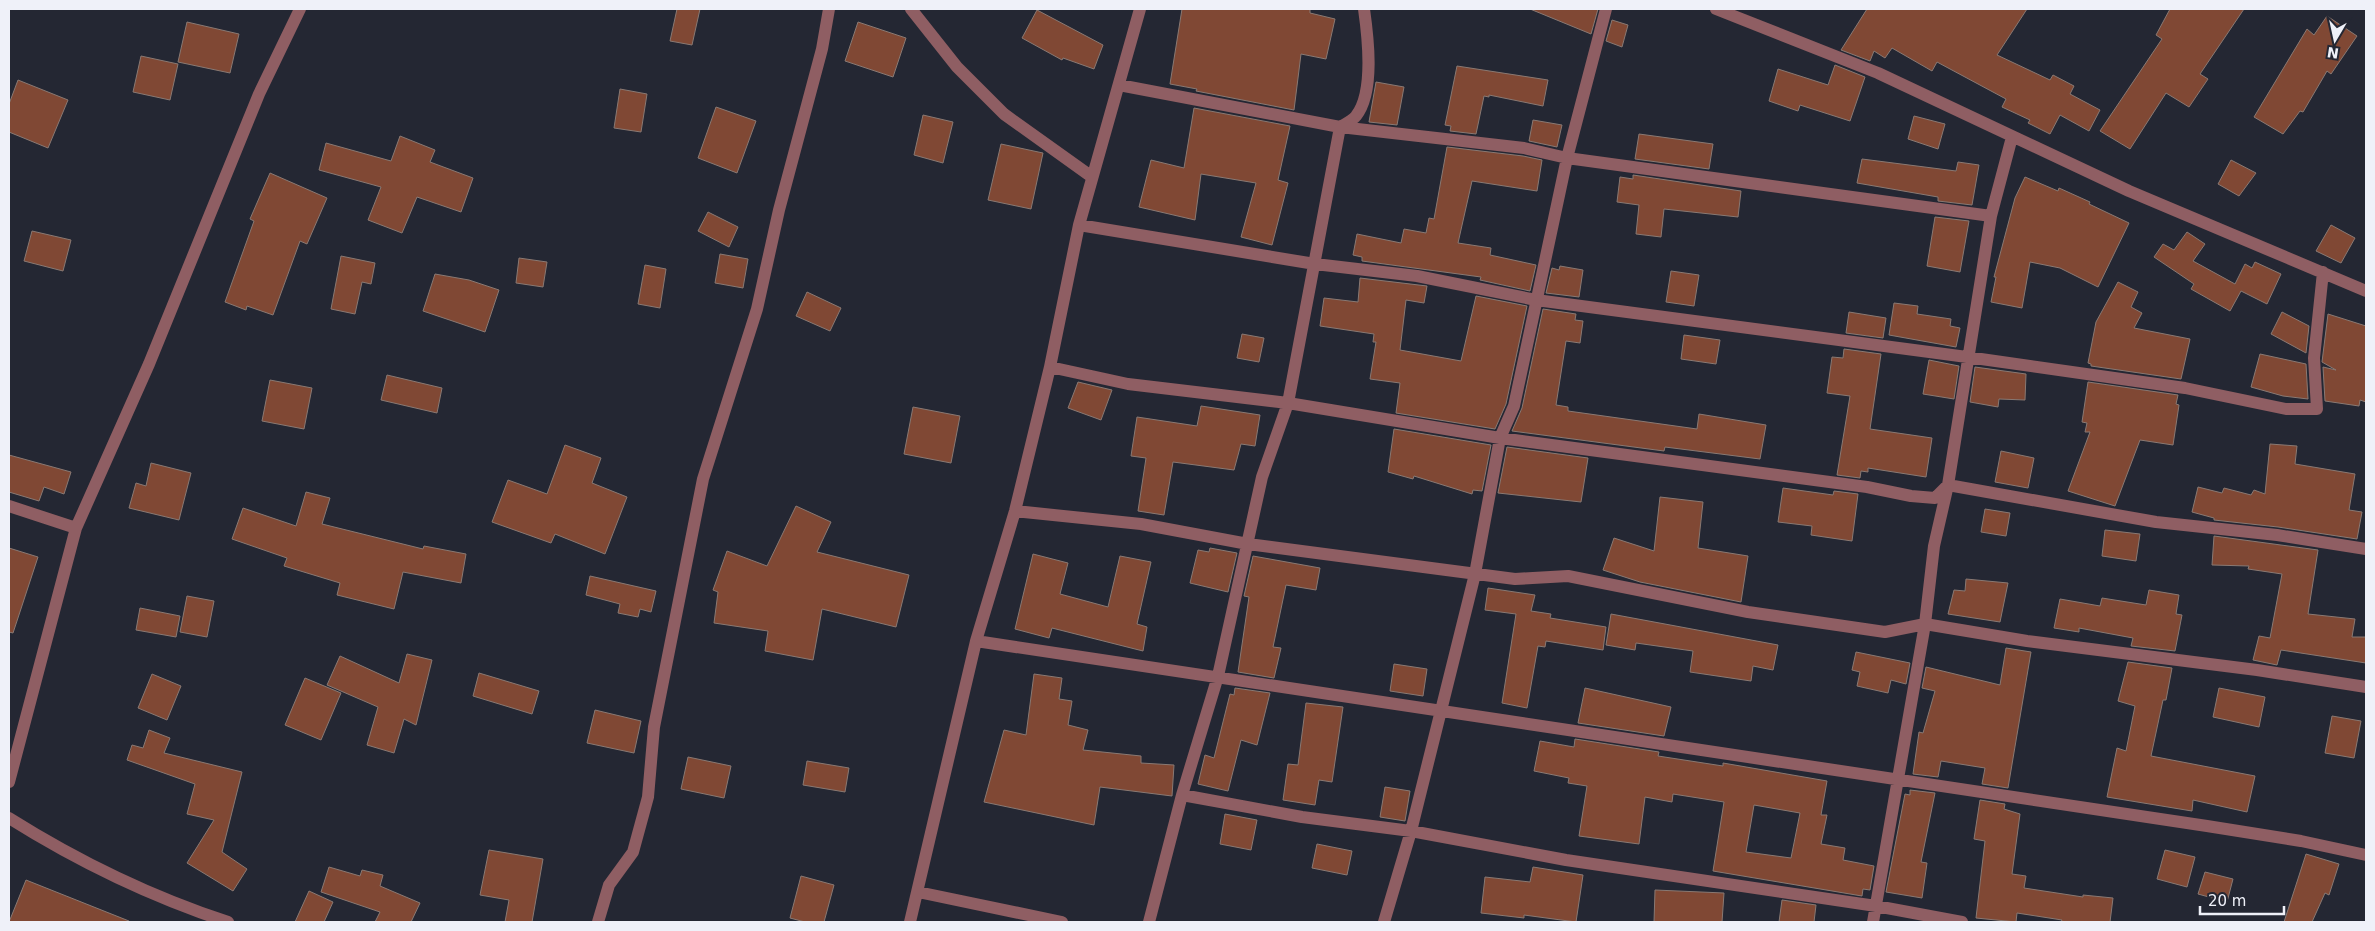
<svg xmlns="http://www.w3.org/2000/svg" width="2375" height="931" viewBox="0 0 2375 931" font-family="'DejaVu Sans',sans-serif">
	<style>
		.building { fill: #804834; stroke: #897973; fill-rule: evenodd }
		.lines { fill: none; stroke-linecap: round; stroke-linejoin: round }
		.minor { stroke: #8f5e63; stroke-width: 12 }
	</style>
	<rect width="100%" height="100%" fill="#242733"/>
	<path class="building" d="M677 9H700L692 45 670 41Z
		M1182 9H1310V13L1335 19 1326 59 1301 54 1294 110 1196 91 1197 89 1170 84Z
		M1530 9H1598L1591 34Z
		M1867 9H2027L1997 55 2050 80 2053 75 2074 86 2070 94 2100 110 2089 131 2060 115 2050 134 2028 123 2030 120 2002 107 2006 99 1937 62 1932 71 1892 48 1885 58 1874 51 1870 61 1841 50Z
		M2170 9H2244L2200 74 2208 79 2189 107 2166 93 2130 149 2100 131 2162 39 2156 35Z
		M1037 10 1103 45 1094 69 1063 58 1062 60 1022 38Z
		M2327 16 2357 36 2331 74 2327 71 2303 112 2300 111 2283 134 2254 117 2307 29 2314 35Z
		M1612 20 1628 25 1622 47 1606 41Z
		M187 22 239 34 230 73 178 62Z
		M858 22 906 38 893 77 845 61Z
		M141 56 178 64 170 100 133 92Z
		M1835 65 1865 77 1850 121 1800 105 1798 111 1769 101 1778 69 1828 85Z
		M1457 66 1548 80 1543 106 1489 95V97L1484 96 1476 134 1450 131 1451 126 1445 125Z
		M18 80 68 100 48 148 9 132V104Z
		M1376 82 1404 87 1397 125 1369 122Z
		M620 89 647 94 641 132 614 128Z
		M716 107 756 121 737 173 698 158Z
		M1194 108 1290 126 1278 180 1288 183 1272 245 1241 237 1256 183 1201 174 1195 220 1139 207 1151 160 1184 168Z
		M923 115 953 122 943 163 914 155Z
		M1914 116 1945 124 1938 149 1908 139Z
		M1533 120 1562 125 1557 147 1529 141Z
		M1639 134 1713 144 1709 169 1635 159Z
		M400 136 435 150 430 162 473 178 461 212 417 197 402 233 368 220 381 187 319 170 326 143 391 161Z
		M1001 144 1043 153 1031 209 988 200Z
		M1447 147 1523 156 1542 160 1537 191 1472 181 1458 243 1491 248 1490 255 1536 265 1530 291 1480 280 1481 277 1362 261V257L1353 255 1357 234 1401 243 1404 229 1426 233 1429 218 1434 219Z
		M1862 159 1956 171 1958 162 1979 165 1972 205 1938 201V197L1857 183Z
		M2231 160 2256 173 2239 196 2218 184Z
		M270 173 327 198 307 244 300 241 273 315 247 306 246 310 225 302 254 221 250 219Z
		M1633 175 1741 191 1738 217 1664 209 1661 237 1636 234 1639 205 1617 202 1620 177 1633 179Z
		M2025 177 2058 191 2059 188 2090 202 2089 204 2129 223 2098 287 2060 268 2030 262 2022 308 1991 302 1996 277H1994L2015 198Z
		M708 212 738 227 729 247 698 231Z
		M1935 217 1969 221 1960 272 1927 266Z
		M2331 225 2355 238 2341 263 2316 251Z
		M32 231 71 240 63 271 24 261Z
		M2187 232 2205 244 2193 261 2235 284 2245 264 2252 268 2255 262 2281 274 2267 304 2241 291 2230 311 2191 289 2194 284 2154 257 2163 244 2174 250Z
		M720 254 748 259 743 288 715 283Z
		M341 256 375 263 371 284 362 282 355 314 331 309Z
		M519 258 547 262 543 287 516 283Z
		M645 265 666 269 660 308 638 304Z
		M1560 266 1583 270 1579 297 1546 293 1552 268 1559 270Z
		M1671 271 1699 275 1694 306 1666 302Z
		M435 274 469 280 499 290 485 332 423 311Z
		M1360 278 1427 286 1424 303 1406 300 1400 350 1461 361 1476 296 1527 306 1506 404 1495 429 1396 413 1400 383 1370 379 1376 342H1373L1374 334 1320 326 1324 298 1358 302Z
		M2118 282 2138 292 2131 307 2142 313 2134 328 2190 339 2181 379 2091 366V364L2088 363 2096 322Z
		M807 292 841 308 830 331 796 316Z
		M1894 303 1918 306 1917 314 1951 319 1950 326 1960 328 1956 347 1889 335Z
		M1543 309 1576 314 1575 320 1583 321 1580 343 1566 341 1556 405 1568 407V411L1697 429 1699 414 1766 425 1760 459 1665 447 1664 451 1512 431 1522 408Z
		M1849 312 1886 318 1883 338 1846 333Z
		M2282 312 2309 326 2306 353 2271 334Z
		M2328 314 2366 326V402L2360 400 2359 406 2325 401 2323 367 2336 370 2322 362Z
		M1242 334 1264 338 1259 362 1237 358Z
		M1684 335 1720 340 1716 364 1681 359Z
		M1844 349 1881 354 1870 429 1932 438 1926 477 1868 468V472L1861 471 1860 478 1837 475 1850 396 1827 393 1832 357 1843 358Z
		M2260 354 2306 364 2308 399 2283 396 2251 387Z
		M1929 360 1959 366 1954 399 1923 394Z
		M1975 367 2026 374 2025 400 1999 399 1998 407 1970 402Z
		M387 375 442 388 437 413 381 400Z
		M270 380 312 388 304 429 262 421Z
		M1078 382 1112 390 1101 420 1068 408Z
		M2088 382 2178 395 2176 404 2179 405 2173 445 2140 440 2115 506 2068 491 2090 432H2085L2087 423 2082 422Z
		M1201 406 1260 415 1255 446 1241 444 1234 470 1173 462 1164 515 1138 511 1146 458 1131 456 1137 417 1197 426Z
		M913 407 960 416 951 463 904 454Z
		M1394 429 1491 445 1482 491 1473 490 1472 494 1414 476 1413 479 1388 472Z
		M2270 444 2297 446 2295 464 2355 474 2349 510 2362 512 2357 539 2278 527 2214 520V518L2192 512 2198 487 2222 493 2224 488 2251 495 2254 490 2265 494Z
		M565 445 601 458 592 483 627 497 605 554 555 534 551 543 492 522 508 480 547 494Z
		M1507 447 1588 458 1581 502 1498 493Z
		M2001 451 2034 458 2028 488 1995 482Z
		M9 455 71 472 64 494 44 487 39 501 9 492Z
		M151 463 191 473 179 520 129 508 136 483 146 486Z
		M1783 488 1833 495 1834 491 1858 494 1852 541 1811 535 1812 526 1778 522Z
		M306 492 330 498 322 524 423 549 424 546 466 554 461 583 403 572 394 609 337 595 340 583 284 566 287 558 232 539 243 508 296 526Z
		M1660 497 1703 502 1698 548 1748 556 1741 602 1640 582 1603 570 1614 538 1654 551Z
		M796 506 831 522 817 552 909 575 896 627 822 609 813 660 765 651 768 631 714 623 718 592 713 590 727 551 767 566Z
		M1985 509 2010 513 2006 536 1981 532Z
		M2105 530 2140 534 2136 561 2102 556Z
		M2214 536 2318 550 2308 614 2355 619 2352 637H2366V663L2281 650 2277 665 2253 660 2259 636 2270 638 2282 574 2248 569 2249 566 2212 565Z
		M9 548 38 557 13 633 9 632Z
		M1210 548 1237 553 1228 592 1190 583 1198 550 1209 552Z
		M1033 554 1068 563 1060 594 1108 607 1120 556 1151 562 1137 624 1147 627 1143 651 1052 628 1049 638 1015 629Z
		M1253 556 1320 568 1316 590 1286 585 1273 647 1281 648 1274 678 1238 672 1249 597 1244 596Z
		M590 576 656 591 651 612 640 609 638 617 618 613 620 604 586 595Z
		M1966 579 2008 583 2000 622 1948 614 1954 590 1965 591Z
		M1488 588 1535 595 1531 611 1551 614 1550 618 1606 627 1603 650 1546 641 1545 647 1538 646 1527 708 1502 703 1516 614 1485 610Z
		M2149 590 2179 595 2176 614 2182 615 2175 651 2131 646 2133 638 2079 628V632L2054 628 2060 599 2100 606 2102 598 2146 605Z
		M187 596 214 601 207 637 180 632Z
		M140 608 180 616 176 637 136 630Z
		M1611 614 1778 645 1773 670 1753 666 1751 681 1690 672 1693 651 1636 643 1635 650 1606 645Z
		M2006 648 2031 652 2008 788 1982 784 1985 768 1941 761 1938 777 1913 774 1919 732 1923 733 1935 691 1922 688 1926 667 2000 685Z
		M1856 652 1910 663 1906 684 1891 680 1888 693 1857 686 1860 672 1852 670Z
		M407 654 432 660 416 725 404 719 394 753 367 745 378 707 327 685 340 656 399 683Z
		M2128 662 2172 668 2166 700H2163L2151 756 2255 776 2247 812 2193 800 2192 811 2107 797 2117 748 2126 751 2135 706 2118 701Z
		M1394 664 1427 669 1423 696 1390 691Z
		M479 673 539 691 532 714 473 696Z
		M152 674 181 686 167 720 138 708Z
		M1034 674 1062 678 1059 699 1072 701 1068 725 1088 730 1083 750 1141 756V763L1174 765 1172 796 1100 787 1094 825 984 802 1004 730 1026 735Z
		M305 678 341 693 321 740 285 725Z
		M1235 688 1270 693 1257 745 1241 740 1228 791 1198 784 1205 755 1214 758 1230 694 1234 695Z
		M1585 688 1671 707 1664 736 1578 723Z
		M2219 688 2265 697 2259 727 2213 717Z
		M1306 703 1343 707 1332 782 1319 780 1315 805 1283 800 1288 764 1298 765Z
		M595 710 641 721 634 753 587 743Z
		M2332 716 2361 721 2354 758 2325 753Z
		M149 730 170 738 164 753 242 772 222 852 247 869 233 891 187 863 214 820 187 814 195 784 127 760 132 745 143 748Z
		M1575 739 1659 752 1658 756 1723 766V763L1827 781 1821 815H1827L1821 844 1845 848 1843 860 1874 866 1870 890 1863 889 1862 896 1713 871 1724 802 1673 794 1672 802 1645 797 1639 844 1579 836 1587 786 1568 783 1569 778 1534 771 1540 741 1574 747ZM1754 805 1800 813 1791 858 1746 852Z
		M688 757 731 766 724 798 681 789Z
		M807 761 849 768 845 792 803 785Z
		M1385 787 1410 791 1405 821 1380 817Z
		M1910 790 1935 793 1921 862 1927 863 1922 898 1886 892 1905 794 1910 795Z
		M1980 800 2005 804 2004 809 2020 814 2012 874 2026 876 2024 888 2083 897V895L2113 898 2110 922H2061L2062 920 2017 913 2016 922 1976 918 1985 841 1974 839Z
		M1225 814 1257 820 1251 850 1220 844Z
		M1317 844 1352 851 1347 875 1312 868Z
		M489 850 543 859 532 922H505L509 900 480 895Z
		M2165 850 2195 857 2187 887 2157 879Z
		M2306 854 2339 864 2329 895 2325 893 2312 922H2284Z
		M329 867 360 876 362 870 383 875 380 886 420 903 411 922H375L380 912 321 892Z
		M1533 867 1583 875 1576 922 1524 915V918L1481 913 1485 877 1530 882Z
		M2205 872 2233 879 2227 902 2198 894Z
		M801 876 834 885 824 922H805L790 918Z
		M26 880 129 921V922H9Z
		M1655 890 1724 893 1722 922H1654Z
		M309 891 333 902 324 922H295Z
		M1782 900 1816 905 1814 922H1779Z"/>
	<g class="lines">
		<path class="minor" d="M911 9 957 67 1004 114 1092 177
			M1716 9 1878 73 2129 191 2366 291
			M1119 85 1340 127 1524 148 1567 158 1991 216
			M1079 225 1315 264 1417 276 1536 300 1967 357 2185 388 2286 409H2317L2314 358 2323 272
			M1050 367 1128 384 1288 403 1500 438 1867 487 1911 496 1935 498 1948 485 2156 522 2277 535 2366 549
			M9 506 76 528
			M1015 511 1141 524 1248 544 1515 579 1568 576 1748 612 1885 632 1925 624 2027 641 2257 670 2366 687
			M976 641 2207 826 2301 841 2366 855
			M9 782 76 528 149 364 259 94 300 9
			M1182 795 1302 817 1411 831 1566 860 1876 906 1962 922
			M9 818C79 862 149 896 228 922
			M918 892 1062 922
			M598 922 609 885 633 852 648 797 654 727 703 479 757 309 779 210 822 49 829 9
			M910 922 976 641 1015 511 1050 367 1079 225 1140 9
			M1149 922 1182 795 1218 676 1262 477 1288 403 1340 127C1345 124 1353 120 1356 116 1375 92 1368 37 1364 9
			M1384 922 1411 831 1475 574 1500 438 1514 406 1567 158 1606 9
			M1873 922 1925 624 1934 546 1948 485 1991 216 2012 137"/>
	</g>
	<rect width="2375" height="931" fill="none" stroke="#eff1f9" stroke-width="20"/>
	<g transform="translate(2335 40) rotate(189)" stroke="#242733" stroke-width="4" paint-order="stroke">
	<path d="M0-4L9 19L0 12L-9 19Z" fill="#eff1f9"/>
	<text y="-8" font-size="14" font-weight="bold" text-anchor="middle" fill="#eff1f9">N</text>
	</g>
	<path d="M2200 906v8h84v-8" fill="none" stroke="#eff1f9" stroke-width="2.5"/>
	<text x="2208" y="906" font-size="15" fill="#eff1f9" stroke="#242733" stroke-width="4" paint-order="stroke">20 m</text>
</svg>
